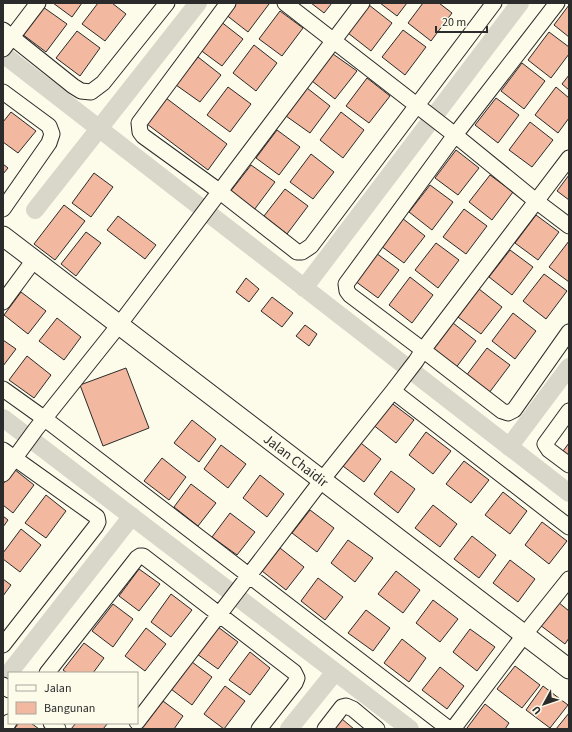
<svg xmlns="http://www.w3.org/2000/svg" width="572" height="732" viewBox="0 0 572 732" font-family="'Source Sans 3',sans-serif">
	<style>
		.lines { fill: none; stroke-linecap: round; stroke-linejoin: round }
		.canal { stroke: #d8d7c9; stroke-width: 18 }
		.building { fill: #f2b8a0; stroke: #2b2b2b }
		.minor-casing { stroke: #2b2b2b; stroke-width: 17 }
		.tertiary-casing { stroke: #2b2b2b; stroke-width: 21 }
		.minor { stroke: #fdfbea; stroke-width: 15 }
		.tertiary { stroke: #fdfbea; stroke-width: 19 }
		.labels { text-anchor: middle; stroke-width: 3; stroke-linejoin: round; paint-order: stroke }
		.street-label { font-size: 14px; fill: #2b2b2b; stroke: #fdfbea }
	</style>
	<rect width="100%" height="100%" fill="#fdfbea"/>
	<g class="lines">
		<path class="canal" d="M3 54 569 493
			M35 210 198 3
			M304 288 520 3
			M3 418 410 729
			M509 447 569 367
			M9 673 132 516
			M289 729 335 672"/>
	</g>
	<path class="building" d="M53 3H82L72 17Z
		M98 3H112L126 14 105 41 82 24Z
		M234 3H268L269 4 248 32 225 14Z
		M311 3H332L324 13Z
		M380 3H407L397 16Z
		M423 3H439L452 13 431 41 408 23Z
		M369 5 392 23 371 51 348 33Z
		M569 5V37L554 25Z
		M43 7 67 24 46 52 22 34Z
		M280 11 303 28 282 56 259 39Z
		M220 21 243 39 222 66 199 49Z
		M403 30 426 47 405 75 382 57Z
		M77 31 100 48 80 76 56 58Z
		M549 32 569 47V54L551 78 528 60Z
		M254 45 277 63 256 91 233 73Z
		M333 54 357 71 335 99 312 81Z
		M198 57 221 75 200 102 176 85Z
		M522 63 545 81 524 109 501 91Z
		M569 75V90L562 84Z
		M367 78 390 96 369 123 346 106Z
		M228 87 251 104 230 132 207 115Z
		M556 87 569 98V118L558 133 535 115Z
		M307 88 330 106 310 133 286 116Z
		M166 98 227 144 208 170 147 124Z
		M496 98 519 115 498 143 475 125Z
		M11 112 36 131 18 153 3 142V122Z
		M341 112 364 130 343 158 320 140Z
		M530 122 553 140 532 167 509 150Z
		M277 130 300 147 279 175 256 158Z
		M456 150 479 168 458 195 435 178Z
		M311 154 334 172 313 199 290 182Z
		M3 164 8 168 3 174Z
		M251 165 275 182 254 210 230 192Z
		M94 173 113 187 91 217 72 203Z
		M490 175 513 192 492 220 469 202Z
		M569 175V200L557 191Z
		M430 185 453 202 432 230 409 212Z
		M285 189 308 206 287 234 264 216Z
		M64 205 85 221 55 260 34 244Z
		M464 209 487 226 466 254 443 237Z
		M536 215 559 232 538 260 515 243Z
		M118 216 156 245 145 259 107 230Z
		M402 218 425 236 404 263 381 246Z
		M86 232 101 243 76 276 61 264Z
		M569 241V282L549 267Z
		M436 243 459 260 438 288 415 270Z
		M510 250 533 267 512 295 489 277Z
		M376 253 399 270 378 298 355 281Z
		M544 274 567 291 546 319 523 301Z
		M410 277 433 295 412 323 389 305Z
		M246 278 259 289 249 302 236 292Z
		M479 289 502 307 481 334 458 317Z
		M21 292 46 311 28 334 4 315Z
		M272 297 293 313 282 327 261 311Z
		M513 313 536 331 515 359 492 341Z
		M57 318 81 337 64 360 39 341Z
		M453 323 476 341 455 369 432 351Z
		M305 325 317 334 309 346 296 336Z
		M3 340 16 349 3 366Z
		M487 348 510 365 489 393 466 376Z
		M27 356 51 375 34 398 9 380Z
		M126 368 149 428 103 446 80 385Z
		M389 401 414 420 396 443 372 424Z
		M192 420 216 439 199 462 174 443Z
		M426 432 451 451 433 474 409 455Z
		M357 440 381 459 364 482 339 463Z
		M569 443V456L563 451Z
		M221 445 246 464 228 488 204 469Z
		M162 458 186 477 169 500 144 481Z
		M464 461 489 480 471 503 446 484Z
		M14 469 34 485 13 513 3 505V484Z
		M391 471 415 489 398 513 374 494Z
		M260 475 284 494 267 517 243 498Z
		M191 484 216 503 198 526 174 507Z
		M503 492 527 511 510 534 485 515Z
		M46 495 66 511 46 538 25 523Z
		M433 505 457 524 440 547 415 528Z
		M310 510 334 528 317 552 292 533Z
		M230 513 255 532 237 555 212 537Z
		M3 516 8 520 3 527Z
		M542 522 567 541 549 564 525 545Z
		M21 529 41 545 20 572 3 559V553Z
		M472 536 496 555 479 578 454 559Z
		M348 540 373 558 355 582 331 563Z
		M280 548 304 567 286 590 262 571Z
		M510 560 535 579 518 602 493 583Z
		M139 569 160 584 139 611 119 596Z
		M396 571 420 590 403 613 378 594Z
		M318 578 343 597 325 620 301 601Z
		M3 579 11 585 3 596Z
		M171 594 192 610 171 637 151 622Z
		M433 600 458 619 440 642 416 623Z
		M558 602 569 611V638L565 644 540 625Z
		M113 604 133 619 113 647 92 631Z
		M366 610 390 628 373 651 348 633Z
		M218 627 238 642 218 669 197 654Z
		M146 628 166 644 145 671 125 656Z
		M470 629 495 647 477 671 453 652Z
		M402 639 426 658 409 682 384 663Z
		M84 643 104 658 93 673H67L63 670Z
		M250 652 270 668 250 695 229 680Z
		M192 662 212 677 192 705 171 689Z
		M515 666 540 685 522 708 497 689Z
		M440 667 464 686 447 709 422 690Z
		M225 686 245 701 224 729 204 714Z
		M543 686 568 705 550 728 526 710Z
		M163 701 183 716 174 729H143L142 728Z
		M485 704 509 723 505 729H469L467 728Z
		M569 713V729H556Z
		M342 719 354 729H334Z
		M19 723H31L39 729H14Z
		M76 723H108L103 729H71Z"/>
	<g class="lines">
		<g class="minor-casing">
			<path id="minor" d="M228 3 139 123 140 132 143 136 219 191 297 252H302L311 246 494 3
				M285 3 455 135 536 201 569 226
				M557 3 455 135 346 284 347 291 350 295 423 350 502 411 508 413 514 410 569 332
				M3 30 73 86 81 91 91 92 103 83 167 3
				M3 49 38 3
				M3 92 49 126 52 134 49 143 3 209
				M3 302 34 260
				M3 389 45 419 449 729
				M393 391 569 527
				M569 411 545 444 549 450 569 465
				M3 450 97 517 98 522 96 526 3 645
				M3 474 36 429 119 325 362 3
				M47 673 137 558 140 556H143L294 672 297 678 295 683 259 729
				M3 685 9 690
				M137 722 322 480 393 391 416 361 423 350 569 158
				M51 723 58 729
				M4 729 9 722
				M325 729 342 707 346 706 353 709 377 729
				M453 729 525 634 569 579"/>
		</g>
		<g class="tertiary-casing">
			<g id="tertiary">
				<path id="s1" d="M3 236 569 669"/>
			</g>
		</g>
		<use href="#minor" class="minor"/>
		<use href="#tertiary" class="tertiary"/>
	</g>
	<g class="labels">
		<g class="street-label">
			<text dy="5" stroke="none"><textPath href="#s1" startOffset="369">Jalan Chaidir</textPath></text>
		</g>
	</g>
	<rect width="572" height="732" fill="none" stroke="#2b2b2b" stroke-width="8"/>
	<rect x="8" y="672" width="130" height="52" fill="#fdfbea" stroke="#a9a89e"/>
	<rect x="16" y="685" width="20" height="6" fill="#fdfbea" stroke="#a9a89e"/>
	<text x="44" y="692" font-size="12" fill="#2b2b2b">Jalan</text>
	<rect x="16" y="702" width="20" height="12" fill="#f2b8a0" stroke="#a9a89e"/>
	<text x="44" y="712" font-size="12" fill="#2b2b2b">Bangunan</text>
	<g transform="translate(544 704) rotate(230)" stroke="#fdfbea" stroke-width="3" paint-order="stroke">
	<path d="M0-3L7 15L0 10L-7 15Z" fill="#2b2b2b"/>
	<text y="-6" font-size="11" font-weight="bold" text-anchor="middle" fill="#2b2b2b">U</text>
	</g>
	<path d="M436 26v6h51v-6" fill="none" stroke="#2b2b2b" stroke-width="2"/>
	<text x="442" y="26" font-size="12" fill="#2b2b2b" stroke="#fdfbea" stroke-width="3" paint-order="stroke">20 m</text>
</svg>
